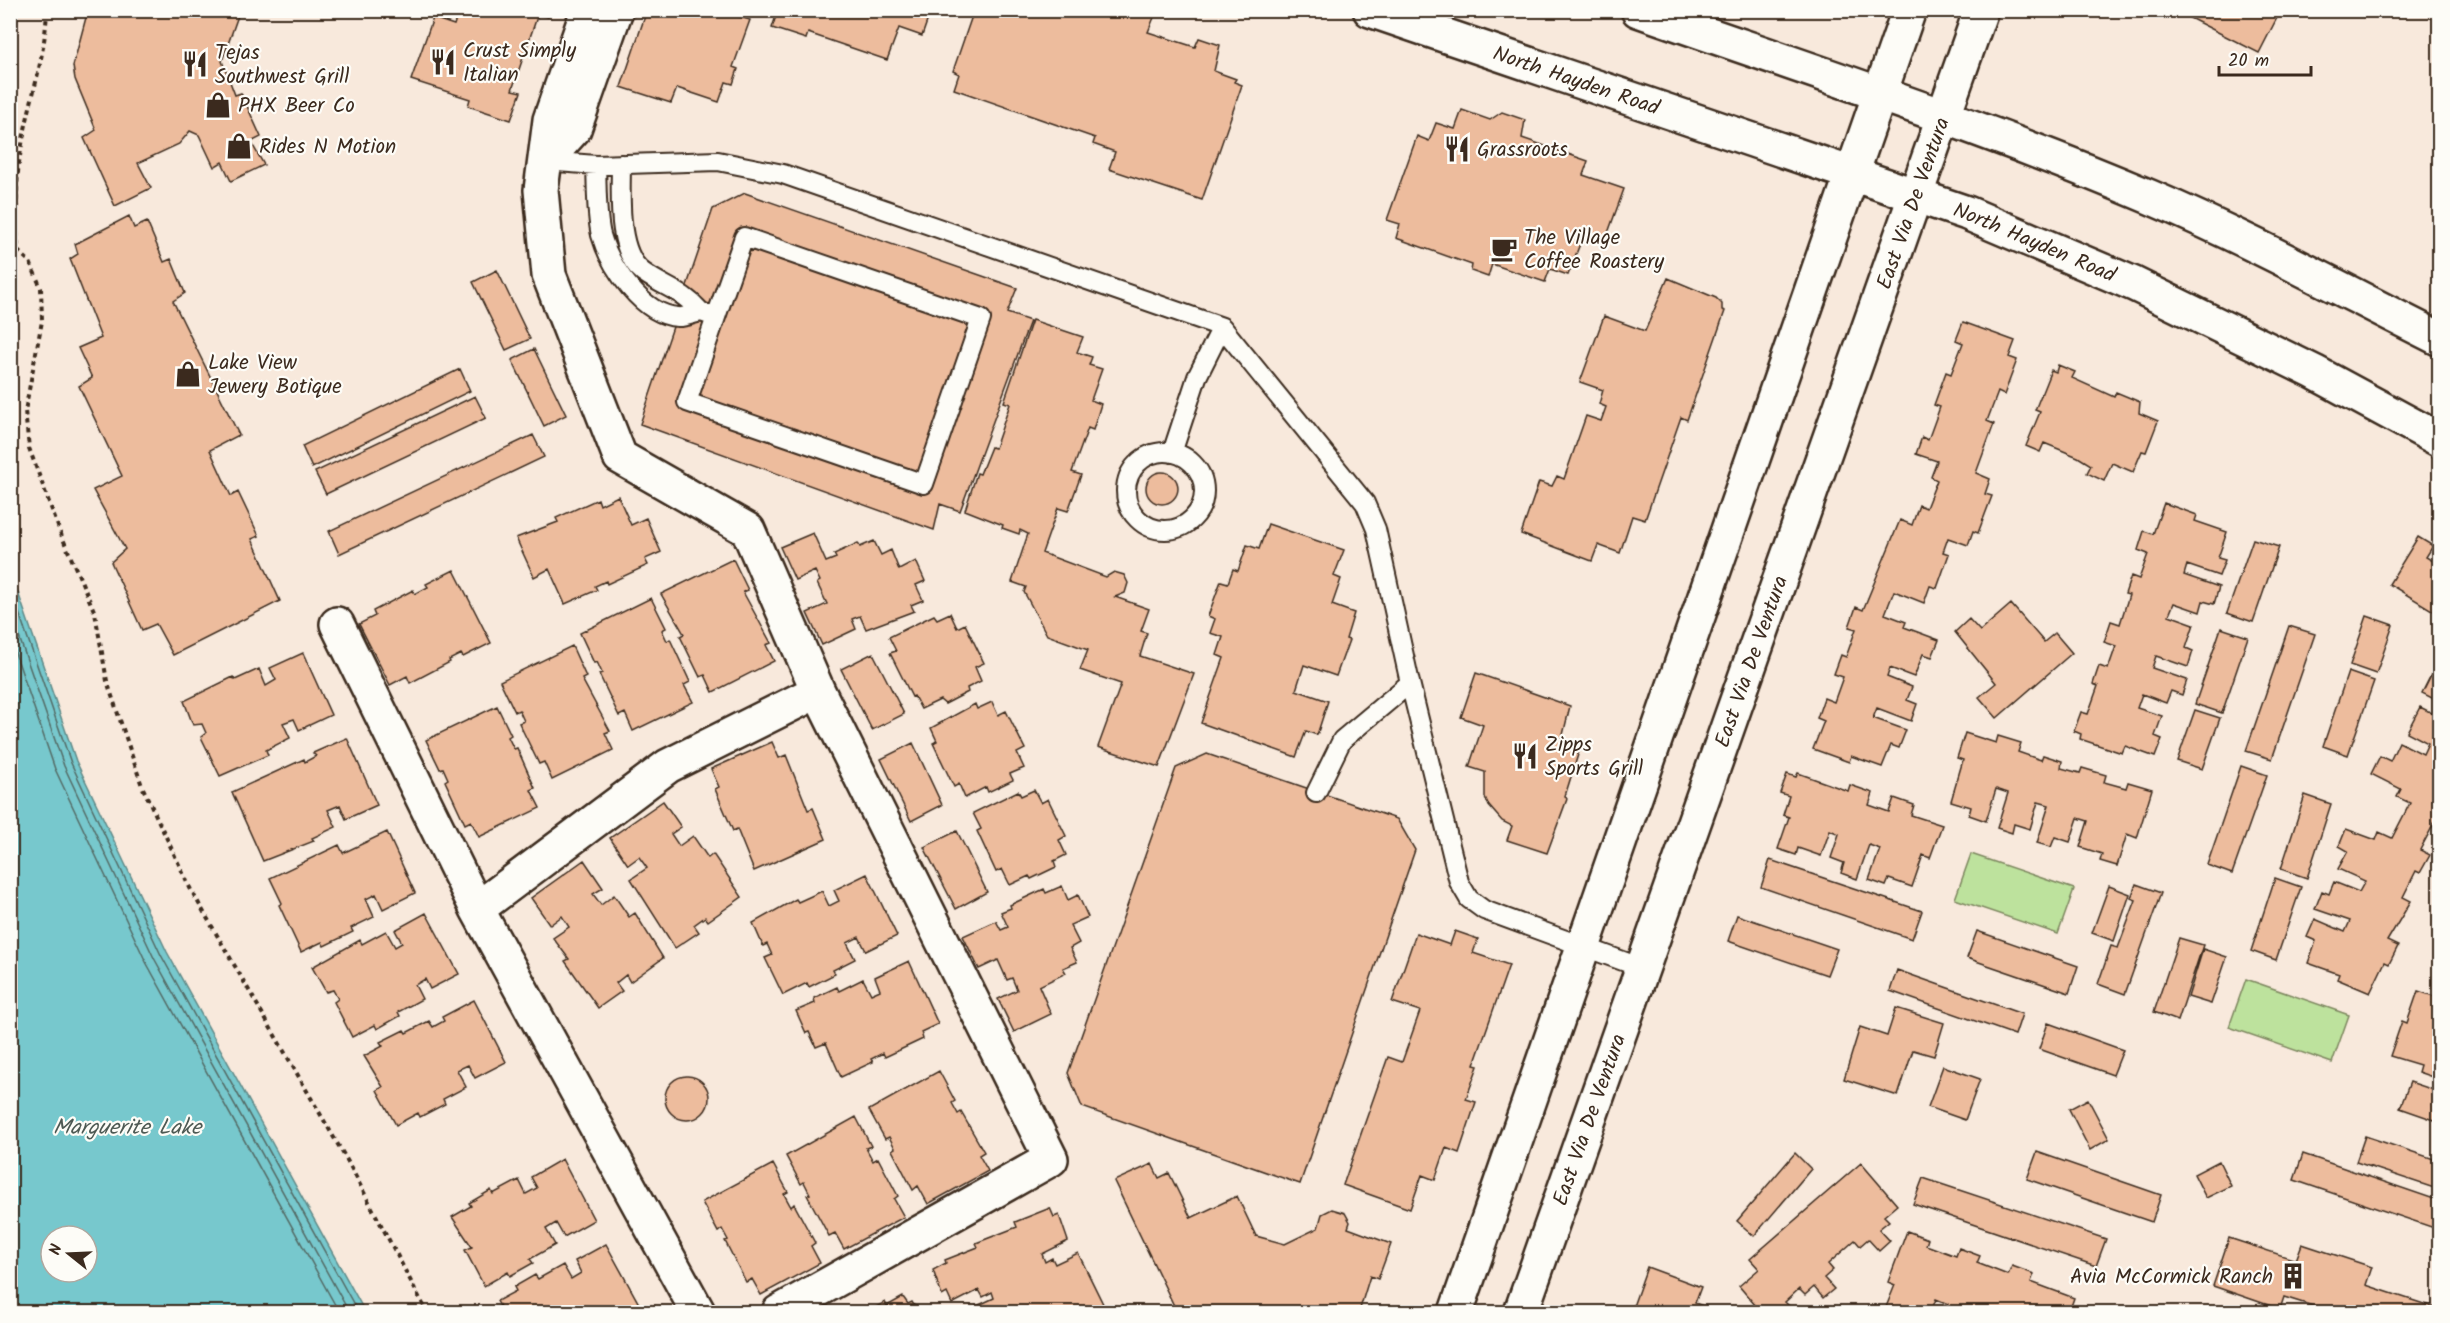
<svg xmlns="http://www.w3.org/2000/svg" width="2450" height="1323" viewBox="0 0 2450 1323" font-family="Kalam,sans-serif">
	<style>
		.green { fill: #bde29d; stroke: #7c865e; stroke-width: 1.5 }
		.water { fill: #77c8cd; stroke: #5f8987; stroke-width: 1.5; fill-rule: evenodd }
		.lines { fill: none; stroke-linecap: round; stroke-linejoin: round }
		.shore { stroke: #536964; stroke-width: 1.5 }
		.building { fill: #edbc9d; stroke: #3b2a1e; stroke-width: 1.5 }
		.lane-casing { stroke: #3b2a1e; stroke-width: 22 }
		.street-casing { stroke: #3b2a1e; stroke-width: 38 }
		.secondary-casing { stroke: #3b2a1e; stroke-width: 38 }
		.path { stroke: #3b2a1e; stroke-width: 4; stroke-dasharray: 4.5 4.5; stroke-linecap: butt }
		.lane { stroke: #fdfcf7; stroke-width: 18 }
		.street { stroke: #fdfcf7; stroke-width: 33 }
		.secondary { stroke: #fdfcf7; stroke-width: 33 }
		.labels { text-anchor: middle; stroke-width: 4.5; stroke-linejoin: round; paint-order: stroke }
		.poi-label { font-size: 21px; fill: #3b2a1e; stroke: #fdfcf7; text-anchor: start }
		.street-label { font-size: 21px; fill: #3b2a1e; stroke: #fdfcf7 }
		.water-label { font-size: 22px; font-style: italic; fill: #4d5953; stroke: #fdfcf7 }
	</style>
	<rect width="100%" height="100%" fill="#f8e9dc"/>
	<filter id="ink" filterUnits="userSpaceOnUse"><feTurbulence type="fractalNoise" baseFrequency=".0167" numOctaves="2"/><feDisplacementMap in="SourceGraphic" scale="12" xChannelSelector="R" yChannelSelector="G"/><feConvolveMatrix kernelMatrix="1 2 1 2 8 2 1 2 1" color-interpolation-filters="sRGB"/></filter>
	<g filter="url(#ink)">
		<path class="green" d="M1971 854 2074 889 2058 934 1955 899Z
			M2246 979 2349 1015 2332 1063 2229 1027Z"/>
		<path class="water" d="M10 569 76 761 167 952 365 1312H11ZM51 1236H87V1272H51Z"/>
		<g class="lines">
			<path class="shore" d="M10 587 71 763 161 955 358 1312
				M10 611 64 766 154 958 349 1312
				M10 638 55 769 146 962 339 1312"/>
		</g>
		<path class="building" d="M88 10H240L222 61 235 95 241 93 261 137 251 142 264 165 231 181 222 162 214 167 199 135 190 131 179 144 138 163 151 188 115 206 84 138 96 130 75 79 73 66Z
			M459 10H550L548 17 538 14 512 90 521 92 511 120 468 106 470 99 411 80 433 18 454 25Z
			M647 10H739L737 16 750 20 733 67 738 69 733 84 726 82 719 102 677 88 671 103 621 87Z
			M778 10H931L922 36 899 28 887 60 808 33 806 39 772 28Z
			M974 10H1087L1095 13 1096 10H1142L1155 15 1148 32 1195 47 1199 38 1220 45 1214 71 1236 79 1234 82 1242 85 1202 200 1109 169 1115 152 1093 144 1095 138 954 89 959 74 953 71Z
			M2174 10H2281L2259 53Z
			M1462 110 1490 120 1502 112 1525 120 1522 138 1588 161 1583 175 1624 189 1604 244 1583 236 1568 275 1550 269 1545 282 1492 264 1488 277 1471 271 1472 265 1396 238 1400 224 1387 220 1417 136 1429 141 1436 123 1455 129Z
			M745 193 1017 288 1007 313 1030 321 960 511 940 504 934 530 640 424 713 209Z
			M129 216 134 228 147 222 164 262 171 259 185 293 173 301 239 435 210 450 231 496 238 492 259 536 252 539 280 601 173 655 156 624 142 630 111 562 125 549 93 490 122 476 79 386 92 378 78 348 101 338 70 259 78 254 75 244Z
			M497 270 530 339 506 350 473 282Z
			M1668 278 1716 298 1722 304V310L1725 311 1687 420 1681 417 1645 520 1632 516 1620 553 1598 545 1592 561 1521 534 1539 482 1552 486 1557 476 1564 479 1586 416 1601 421 1606 407 1599 404 1603 390 1580 382 1604 316 1645 331Z
			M1032 320 1083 337 1077 352 1092 357 1089 365 1102 369 1091 400 1101 404 1093 430 1088 428 1072 472 1081 475 1068 511 1058 508 1042 553 1106 577 1114 572 1124 575 1128 583 1125 593 1115 597 1149 609 1141 631 1147 633 1140 656 1194 674 1159 767 1098 747 1121 684 1080 670 1088 650 1047 635 1024 592 1026 587 1012 582 1028 534 1020 530 1019 534 1002 528 1003 525 965 510 977 473 980 474 991 447 995 448 1010 404 1004 402Z
			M1963 322 2015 341 2009 357 2017 360 2004 395 1998 392 1987 421 1994 424 1976 473 1990 479 1985 494 1992 496 1978 533 1973 531 1968 545 1948 538 1943 552 1949 554 1937 588 1930 586 1924 603 1894 591 1885 614 1906 622 1904 627 1939 640 1932 657 1923 654 1914 677 1890 668 1887 677 1912 687 1907 700 1917 704 1911 721 1877 708 1873 718 1906 730 1899 748 1891 745 1882 767 1851 756 1849 762 1813 749 1824 721 1817 718 1824 698 1834 702 1843 677 1834 674 1841 655 1846 657 1856 629 1849 627 1856 607 1863 610 1900 520 1912 525 1919 505 1926 508 1937 480 1931 477 1937 461 1916 454 1922 437 1928 440 1940 407 1934 405 1946 372 1951 374 1963 343 1956 340Z
			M534 349 566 415 544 426 512 360Z
			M2058 365 2075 372 2072 378 2114 397 2116 392 2140 402 2139 413 2158 421 2146 452 2142 451 2133 472 2112 463 2104 481 2087 473 2091 465 2078 457 2044 443 2040 452 2026 446 2040 412 2035 410 2051 370 2056 372Z
			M460 369 470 391 312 468 302 446Z
			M475 396 486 418 326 494 315 472Z
			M533 435 544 457 339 554 329 531Z
			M1146 488a16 16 0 1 1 32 0a16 16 0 1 1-32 0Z
			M618 496 631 525 646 518 661 552 645 559 648 565 607 584 606 581 595 586 597 590 565 604 549 569 534 577 516 538 558 522 556 518 598 499 600 505Z
			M2164 503 2197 515 2195 521 2227 532 2218 558 2225 560 2219 576 2187 565 2184 575 2219 587 2214 604 2203 601 2200 612 2174 603 2169 615 2194 624 2186 648 2193 651 2188 667 2156 656 2152 668 2187 680 2182 695 2171 691 2166 703 2142 694 2137 708 2162 716 2155 736 2162 739 2155 757 2125 746 2122 753 2080 739 2081 734 2074 731 2081 712 2088 714 2098 686 2093 684 2099 666 2108 669 2116 646 2104 642 2111 621 2120 624 2129 595 2125 594 2131 576 2139 579 2148 554 2138 550 2144 531 2153 534Z
			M1268 524 1344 550 1334 576 1341 579 1332 605 1354 613 1346 639 1349 640 1336 676 1304 665 1296 690 1328 701 1317 735 1306 731 1296 757 1201 723 1224 658 1217 655 1223 637 1210 633 1215 619 1208 616 1221 581 1228 583 1233 569 1238 571 1247 545 1259 549Z
			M813 533 826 562 836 558 834 554 858 543 860 547 874 541 881 555 891 550 899 570 916 561 925 581 916 585 923 600 911 605 914 611 866 629 860 616 852 619 856 629 822 645 807 613 827 604 817 583 820 581 815 571 795 580 780 547Z
			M2418 537 2433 546 2426 557 2440 565V615L2389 584Z
			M2253 539 2279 547 2253 622 2227 613Z
			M733 559 748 590 743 592 771 643 766 645 774 661 713 692 705 675 700 677 680 636 684 634 661 594Z
			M454 570 491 643 463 657 461 654 449 660 450 662 410 683 407 676 390 685 359 624 375 616 373 611 413 590 415 594 428 587 426 584Z
			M651 598 666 628 662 630 667 641 670 639 690 682 684 685 693 702 633 731 625 713 619 716 599 674 602 673 597 662 594 663 580 633Z
			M2011 604 2044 642 2055 633 2072 653 1997 718 1979 697 1996 683 1955 632 1969 619 1980 631Z
			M950 613 957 628 965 624 984 663 975 667 981 681 967 688 968 692 945 704 940 700 921 709 914 696 912 697 890 653 896 651 889 637 934 615 937 619Z
			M2367 616 2393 625 2376 674 2350 665Z
			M2289 626 2315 634 2272 759 2246 751Z
			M2221 628 2248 637 2222 713 2195 704Z
			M572 646 586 677 582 679 610 731 605 733 613 750 552 780 544 762 539 764 519 723 524 721 519 710 515 712 500 681Z
			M303 653 331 715 299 730 294 719 283 723 290 738 266 750 268 755 220 776 201 737 206 733 202 724 193 725 184 701 233 677 235 680 259 669 266 686 276 680 270 668Z
			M873 653 904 714 872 730 841 669Z
			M2348 672 2374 681 2348 755 2323 746Z
			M1476 673 1570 706 1562 739 1581 745 1565 796 1567 799 1547 853 1507 840 1512 826 1502 821 1489 806 1485 797V772L1469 767 1483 725 1461 717Z
			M2431 675 2440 678V702L2422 693Z
			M992 702 998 715 1006 711 1025 749 1017 753 1024 768 1010 774 1013 780 988 792 986 787 965 798 959 784 954 787 933 743 937 741 931 728 975 704 977 709Z
			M497 706 511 735 508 737 514 749 517 748 535 788 531 790 540 808 479 837 471 821 465 824 445 781 448 779 443 768 440 769 426 740Z
			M2420 707 2440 717V819L2437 818 2420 850 2430 855 2420 873 2416 871 2403 897 2411 901 2387 941 2398 946 2389 964 2385 962 2370 993 2337 979 2339 974 2308 963 2316 941 2307 937 2315 919 2345 932 2350 921 2315 909 2322 891 2329 894 2334 882 2359 892 2365 881 2338 869 2348 851 2339 846 2346 829 2376 840 2379 832 2392 838 2410 803 2397 797 2401 789 2371 774 2380 756 2390 761 2399 742 2423 754 2428 743 2407 732Z
			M2195 710 2220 718 2202 769 2177 761Z
			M1965 733 1996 743 1998 736 2021 743 2018 752 2041 760 2043 755 2062 761 2061 768 2080 773 2082 768 2106 775 2104 782 2126 788 2128 782 2152 789 2137 838 2127 834 2117 866 2100 861 2102 854 2080 847 2088 821 2078 818 2070 842 2055 837 2051 847 2037 843 2049 805 2038 802 2030 829 2014 824 2012 833 1997 828 2008 793 1996 789 1986 821 1969 815 1971 807 1951 801 1963 760 1957 758Z
			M347 738 377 805 346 819 340 805 328 810 336 827 312 838 314 841 263 861 232 792 304 759 305 762 316 756 313 753Z
			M772 742 779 758 786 755 808 810 813 808 826 839 754 871 737 829 733 831 715 789 719 787 711 769Z
			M913 743 942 805 911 821 881 759Z
			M1207 754 1397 819 1415 850 1300 1184 1082 1107 1068 1073 1176 768Z
			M2241 766 2267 775 2232 874 2207 865Z
			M1798 773 1848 791 1850 785 1873 793 1869 805 1889 812 1894 798 1914 805 1911 815 1942 825 1930 858 1923 855 1912 887 1889 879 1886 886 1869 880 1880 849 1869 845 1857 879 1841 873 1844 863 1831 858 1839 834 1830 830 1821 856 1798 848 1796 855 1778 849 1789 817 1783 815 1789 796 1780 793 1787 774 1796 777Z
			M1034 790 1041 803 1048 799 1066 836 1059 840 1066 855 1054 861 1056 867 1031 879 1029 876 1010 885 1002 869 996 872 977 831 981 829 973 813 1018 791 1021 796Z
			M2305 795 2331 804 2307 878 2281 869Z
			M663 801 681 827 671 834 679 846 693 836 708 858 713 854 742 897 708 921 705 917 694 925 699 932 675 948 631 879 647 868 639 857 628 865 610 838Z
			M957 831 987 892 956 909 924 847Z
			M387 832 415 893 383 909 376 894 366 899 374 917 351 928 353 932 324 946 322 942 301 952 279 905 282 903 270 878 339 845 343 853Z
			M584 860 603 888 593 894 601 905 614 895 629 917 635 913 663 958 630 982 626 975 616 983 622 991 598 1008 565 961 569 959 553 938 569 927 562 916 550 925 531 898Z
			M1770 860 1922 911 1912 939 1761 887Z
			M867 874 897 936 866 951 859 937 847 943 855 959 833 970 835 974 809 987 807 983 783 995 765 958 772 955 767 944 763 946 753 923 796 899 798 902 822 891 829 906 839 901 834 890Z
			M2275 878 2301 887 2276 960 2251 951Z
			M2136 884 2161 893 2125 994 2098 984 2111 946 2118 948 2136 900 2131 898Z
			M1062 886 1068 900 1078 895 1088 917 1070 925 1079 943 1070 948 1077 962 1063 968 1066 973 1039 986 1051 1014 1014 1032 998 999 1017 990 1012 978 1007 980 998 960 979 969 963 936 996 921 1001 930 1008 927 1001 912 1011 908 1010 905 1044 889 1046 893Z
			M2109 886 2130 894 2114 941 2092 933Z
			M426 913 459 974 430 989 425 979 415 985 422 999 398 1012 400 1016 377 1029 375 1025 352 1037 334 1002 338 999 333 990 326 992 312 967 360 940 362 944 386 931 395 947 402 943 395 930Z
			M1737 915 1837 949 1827 975 1728 941Z
			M1455 931 1478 939 1473 953 1509 965 1474 1065 1478 1066 1466 1099 1476 1102 1459 1153 1446 1148 1435 1180 1422 1175 1410 1209 1343 1185 1388 1057 1402 1062 1420 1011 1392 1002 1416 933 1450 945Z
			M1977 931 2078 966 2069 993 1967 958Z
			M2179 938 2203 945 2178 1021 2154 1012Z
			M2203 949 2227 957 2211 1004 2188 997Z
			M909 961 938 1024 921 1032 923 1039 885 1057 883 1053 871 1059 873 1062 841 1077 826 1043 816 1047 809 1032 806 1033 796 1011 815 1003 814 998 837 987 839 991 863 979 871 994 880 990 875 977Z
			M1897 970 2022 1014 2015 1035 1890 991Z
			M2418 991 2440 998 2438 1079 2418 1072 2420 1065 2390 1056 2402 1021 2407 1023Z
			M474 1000 506 1062 475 1078 468 1065 457 1070 466 1087 443 1099 445 1104 420 1117 418 1113 396 1125 377 1090 383 1087 364 1056 383 1046 380 1042 404 1030 406 1033 429 1021 433 1027 444 1021 442 1017Z
			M1896 1008 1944 1023 1934 1056 1913 1050 1898 1096 1844 1079 1860 1027 1887 1036Z
			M2048 1023 2123 1050 2113 1075 2039 1049Z
			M1943 1066 1980 1079 1965 1120 1928 1107Z
			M939 1071 955 1101 952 1103 958 1114 961 1112 984 1152 979 1155 988 1171 928 1204 918 1186 913 1190 892 1150 895 1148 889 1137 885 1139 869 1110Z
			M665 1098a22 22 0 1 1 44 0a22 22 0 1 1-44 0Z
			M2410 1082 2440 1092V1122L2400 1108Z
			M2088 1099 2109 1139 2090 1150 2069 1109Z
			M856 1117 871 1146 866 1148 873 1161 878 1158 898 1196 894 1199 904 1217 844 1249 835 1233 829 1236 807 1195 810 1194 804 1182 801 1184 786 1156Z
			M2365 1136 2440 1161V1190L2356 1162Z
			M2037 1152 2161 1195 2152 1222 2027 1179Z
			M1795 1153 1811 1169 1754 1236 1737 1221Z
			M2303 1154 2440 1201V1230L2294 1180Z
			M562 1159 594 1220 564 1237 556 1223 546 1229 555 1245 530 1259 533 1263 510 1276 508 1272 484 1286 465 1250 472 1247 452 1217 471 1206 469 1203 491 1190 493 1194 519 1180 526 1194 537 1188 531 1177Z
			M2219 1161 2231 1186 2206 1198 2194 1174Z
			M1861 1163 1897 1205 1884 1216 1889 1221 1879 1229 1890 1241 1879 1251 1868 1239 1860 1246 1855 1240 1828 1264 1833 1270 1824 1278 1834 1289 1823 1298 1814 1287 1805 1295 1799 1289 1785 1302 1795 1312H1761L1739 1286 1759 1269 1750 1259Z
			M773 1164 788 1192 784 1194 791 1207 794 1204 815 1243 811 1246 820 1263 761 1295 752 1279 746 1282 725 1241 728 1240 722 1229 718 1232 702 1202Z
			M1152 1164 1159 1178 1169 1173 1191 1218 1237 1196 1256 1236 1285 1244 1318 1228 1322 1214 1332 1209 1345 1213 1350 1222 1348 1228 1391 1244 1378 1279 1370 1276 1359 1312H1177L1114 1181Z
			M1923 1178 2106 1239 2096 1266 1913 1204Z
			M1050 1208 1054 1217 1059 1215 1068 1241 1042 1254 1045 1262 1052 1258 1055 1264 1078 1253 1107 1312H964L994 1298 992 1292 983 1297 979 1290 952 1304 947 1293 942 1296 933 1270 946 1263 945 1260 978 1247 976 1243 1017 1227 1015 1222Z
			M1907 1231 1928 1239 1926 1245 1956 1256 1959 1248 1980 1256 1977 1263 2008 1275 2012 1266 2034 1274 2031 1282 2074 1298 2069 1312H1945L1948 1304 1936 1299 1931 1312H1884L1895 1285 1888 1282Z
			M2229 1238 2296 1260 2302 1244 2372 1267 2366 1285 2433 1307 2431 1312H2332L2284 1297 2280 1309 2213 1286Z
			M606 1244 639 1304 624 1312H603L601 1308 593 1312H503L497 1301 516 1291 514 1287 535 1275 538 1279 563 1265 571 1279 581 1273 575 1261Z
			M1647 1267 1701 1287 1695 1303 1719 1312H1631Z
			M903 1297 908 1304 912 1302 918 1312 869 1311 885 1302 887 1306Z"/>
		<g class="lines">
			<g class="lane-casing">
				<path id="lane" d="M545 161 596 165 718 161 783 174 1222 327 1365 503 1376 529 1410 683 1459 882 1469 899 1484 910 1642 968
					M596 165C597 188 596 214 601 235 610 266 642 315 678 317 684 318 694 313 701 312 682 290 665 288 643 272 616 252 621 194 621 164
					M701 312 716 317 744 237 981 319 924 484 687 402 716 317
					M1126 491a39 39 0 1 1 78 0a39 39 0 1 1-78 0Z
					M1172 453 1197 377 1222 327
					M1316 793 1342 740 1410 683"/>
			</g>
			<g class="street-casing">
				<path id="street" d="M588 10 550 120 541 190 549 275 620 457 748 530 818 691 1051 1159 779 1312
					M545 161 574 129 616 10
					M337 624 477 909
					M698 1312 477 909 668 766 818 691"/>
			</g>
			<g class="secondary-casing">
				<g id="secondary">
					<path id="s1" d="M1370 10 1967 213 2134 284 2314 372 2440 440"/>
					<path d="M1638 10C1809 70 1983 126 2150 197 2249 239 2344 291 2440 339"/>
					<path d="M1456 1312 1909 10"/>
					<path id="s2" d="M1521 1312 1981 10"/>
				</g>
			</g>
			<path class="path" d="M47 10C45 59 29 103 21 150 15 183 16 217 18 251L30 262 41 288 42 321 25 411 29 448 60 532 95 613 107 681 142 786 191 890 348 1162 427 1312"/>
			<use href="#lane" class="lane"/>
			<use href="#street" class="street"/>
			<use href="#secondary" class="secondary"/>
		</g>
	</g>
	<defs>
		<g id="restaurant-bare" transform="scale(2.07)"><path d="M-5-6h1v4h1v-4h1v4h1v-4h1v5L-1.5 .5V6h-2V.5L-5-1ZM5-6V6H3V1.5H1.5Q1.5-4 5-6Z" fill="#3b2a1e" stroke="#fdfcf7" stroke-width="2.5" paint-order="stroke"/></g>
		<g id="shop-bare" transform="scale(2.07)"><path d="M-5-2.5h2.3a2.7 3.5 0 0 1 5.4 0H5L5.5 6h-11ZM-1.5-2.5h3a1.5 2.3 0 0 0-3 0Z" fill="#3b2a1e" stroke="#fdfcf7" stroke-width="2.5" paint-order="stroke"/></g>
		<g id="cafe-bare" transform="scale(2.07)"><path d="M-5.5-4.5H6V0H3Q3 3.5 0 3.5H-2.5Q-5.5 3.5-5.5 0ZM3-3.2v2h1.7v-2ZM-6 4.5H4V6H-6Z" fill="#3b2a1e" stroke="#fdfcf7" stroke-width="2.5" paint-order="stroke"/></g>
		<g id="building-bare" transform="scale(2.07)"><path d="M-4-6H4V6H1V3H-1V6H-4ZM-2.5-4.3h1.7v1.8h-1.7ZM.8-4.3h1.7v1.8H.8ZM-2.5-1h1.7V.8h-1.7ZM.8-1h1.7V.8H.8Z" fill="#3b2a1e" stroke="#fdfcf7" stroke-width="2.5" paint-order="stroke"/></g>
	</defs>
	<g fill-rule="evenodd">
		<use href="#restaurant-bare" x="443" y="62"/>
		<use href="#restaurant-bare" x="195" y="64"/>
		<use href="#shop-bare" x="218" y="105"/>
		<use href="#shop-bare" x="239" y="146"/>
		<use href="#restaurant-bare" x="1457" y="149"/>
		<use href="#cafe-bare" x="1504" y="249"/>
		<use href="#shop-bare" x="188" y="374"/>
		<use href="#restaurant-bare" x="1525" y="756"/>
		<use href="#building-bare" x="2293" y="1276"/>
	</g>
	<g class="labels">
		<g class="poi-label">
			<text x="463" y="57">Crust Simply<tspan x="463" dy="24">Italian</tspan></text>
			<text x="215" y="59">Tejas<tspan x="215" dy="24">Southwest Grill</tspan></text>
			<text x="238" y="112">PHX Beer Co</text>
			<text x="259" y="153">Rides N Motion</text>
			<text x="1477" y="156">Grassroots</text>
			<text x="1524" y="244">The Village<tspan x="1524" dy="24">Coffee Roastery</tspan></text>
			<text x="208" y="369">Lake View<tspan x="208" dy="24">Jewery Botique</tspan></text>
			<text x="1545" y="751">Zipps<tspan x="1545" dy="24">Sports Grill</tspan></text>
			<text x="2273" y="1283" text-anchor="end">Avia McCormick Ranch</text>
		</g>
		<g class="street-label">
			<text dy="7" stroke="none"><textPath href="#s1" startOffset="218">North Hayden Road</textPath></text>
			<text dy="7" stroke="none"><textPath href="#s2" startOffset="1176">East Via De Ventura</textPath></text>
			<text dy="7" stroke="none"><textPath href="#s1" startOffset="704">North Hayden Road</textPath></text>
			<text dy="7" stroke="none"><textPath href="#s2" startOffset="690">East Via De Ventura</textPath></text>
			<text dy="7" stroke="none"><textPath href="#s2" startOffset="204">East Via De Ventura</textPath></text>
		</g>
		<g class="water-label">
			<text x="127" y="1134">Marguerite Lake</text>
		</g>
	</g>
	<rect width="2450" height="1323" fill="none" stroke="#fdfcf7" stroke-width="36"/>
	<rect x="18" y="18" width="2414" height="1287" fill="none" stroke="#3b2a1e" stroke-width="2" filter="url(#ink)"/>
	<g transform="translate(69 1254) rotate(288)"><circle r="28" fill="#fdfcf7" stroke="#afa8a0" stroke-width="1.5"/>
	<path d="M0-4.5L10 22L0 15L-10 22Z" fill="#3b2a1e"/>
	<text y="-9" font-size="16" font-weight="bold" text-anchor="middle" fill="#3b2a1e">N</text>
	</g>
	<path d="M2219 66v9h92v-9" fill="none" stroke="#3b2a1e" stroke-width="3"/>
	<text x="2228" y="66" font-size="18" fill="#3b2a1e" stroke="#fdfcf7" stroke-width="4.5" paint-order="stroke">20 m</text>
</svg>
